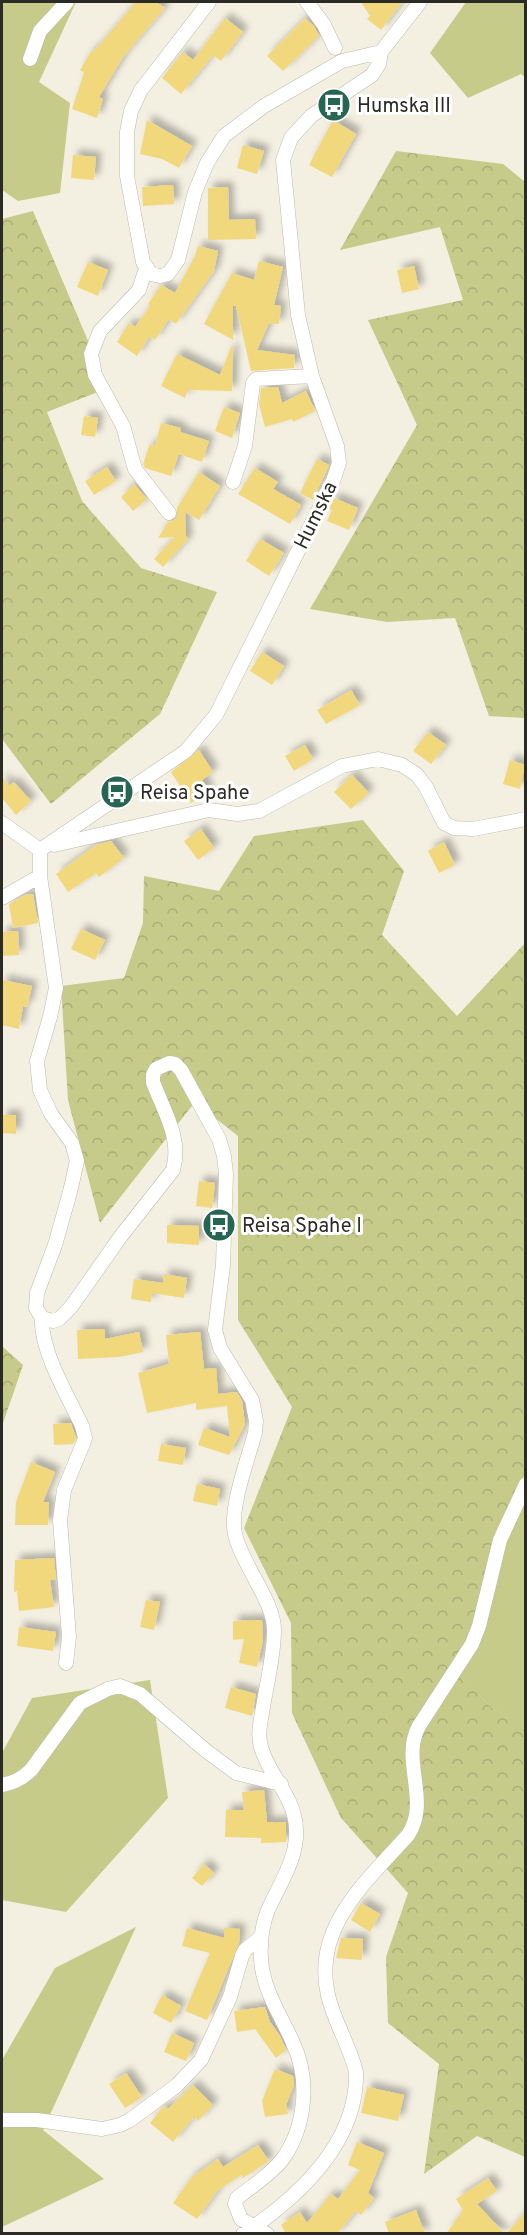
<svg xmlns="http://www.w3.org/2000/svg" width="527" height="2235" viewBox="0 0 527 2235" font-family="Overpass,sans-serif">
	<style>
		.grass { fill: #c6cb89 }
		.forest { fill: url(#forest-crowns) }
		.building { fill: #f2d87d; filter: url(#shadow) }
		.lines { fill: none; stroke-linecap: round; stroke-linejoin: round }
		.minor-casing { stroke: #bebaac; stroke-width: 15 }
		.minor { stroke: #fff; stroke-width: 14 }
		.labels { text-anchor: middle; stroke-width: 6; stroke-linejoin: round; paint-order: stroke }
		.poi-label { font-size: 20px; fill: #2c2a25; stroke: #fff; text-anchor: start }
		.street-label { font-size: 20px; fill: #2c2a25; stroke: #fff }
	</style>
	<defs>
		<pattern id="forest-crowns" width="20" height="18" patternUnits="userSpaceOnUse" patternTransform="scale(1.5)"><rect width="20" height="18" fill="#c6cb89"/><path d="M2 6a3 3 0 1 1 6 0M12 15a3 3 0 1 1 6 0" fill="none" stroke="#aaae76"/></pattern>
		<filter id="shadow"><feDropShadow dx="5.5" dy="-5.5" stdDeviation="3" flood-color="#0004"/></filter>
	</defs>
	<rect width="100%" height="100%" fill="#f3efe1"/>
	<path class="grass" d="M2 2H76L39 82 70 103 60 193 18 201 2 190Z
		M466 2H525V77L521 74 468 98 430 53Z
		M525 1484 526 1708 517 1724 492 1708 454 1670Z
		M150 1680 168 1798 66 1912 2 1900V1753L32 1698Z
		M136 1927 43 2130 104 2179 2 2227V2060L55 1968Z"/>
	<path class="forest" d="M396 151 503 164 525 182V718L489 716 455 618 387 622 310 609 417 425 368 320 463 300 440 227 340 250Z
		M33 211 108 388 47 412 82 501 141 568 217 592 160 714 51 804 2 739V219Z
		M363 820 404 871 382 935 457 1016 525 943V1484L479 1626 455 1670 492 1708 517 1723 525 1708V2157L477 2136 424 2174 439 2064 388 2023 386 1957 408 1893 341 1818 292 1713 291 1623 244 1528 292 1407 238 1320V1136L195 1102 100 1223 68 1100 61 986 124 978 143 923 144 876 219 891 254 836Z
		M2 1346 23 1365 2 1426Z"/>
	<path class="building" d="M136 2H156L165 8 123 57 99 97 103 99 97 118 72 109 84 73 80 70 92 50 94 51Z
		M361 2H402L381 30 367 19 370 16Z
		M225 18 243 32 221 61 213 55 181 94 162 78 183 52 193 60Z
		M305 18 314 26 319 36 283 71 267 56Z
		M147 120 192 146 179 168 162 159 140 154Z
		M333 120 356 134 332 177 309 165Z
		M243 145 264 151 257 174 237 168Z
		M73 155 96 157 94 180 71 178Z
		M173 185 174 204 143 206 142 187Z
		M228 187 229 220 255 219 256 239 208 240V188Z
		M198 246 218 251 214 271 176 324 169 319 155 340 150 336 137 356 117 342 129 323 135 327 150 306 148 304 161 285 175 293 195 256Z
		M259 261 283 267 274 305 281 306 279 324 269 323 257 350 295 355 294 368 251 371 236 306H233V340L204 324 232 273 254 280Z
		M88 262 108 270 98 296 77 287Z
		M414 266 419 289 402 293 397 270Z
		M231 347H233L232 391 188 390 185 398 161 386 177 354 220 375Z
		M278 387 282 403 306 391 315 411 293 422 292 419 265 427 259 404 261 388Z
		M224 407 240 413 232 438 215 431Z
		M84 416 98 418 95 437 81 435Z
		M161 423 181 428 180 432 209 441 202 462 179 454 171 476 145 468 143 464 150 444 155 446Z
		M317 459 329 465 313 500 300 493Z
		M107 467 116 481 94 495 85 481Z
		M255 468 278 482 273 489 301 505 290 524 238 494Z
		M199 472 220 486 199 520 185 512 186 536 188 539 163 567 154 559 175 537 158 538 168 522 174 520 177 517V508Z
		M134 484 147 499 133 511 121 497Z
		M334 498 358 508 349 530 327 521 332 510 329 509Z
		M260 539 284 553 269 576 246 561Z
		M262 652 284 666 272 685 250 671Z
		M351 690 360 705 326 724 317 710Z
		M428 732 446 745 431 764 413 751Z
		M305 745 313 759 294 771 285 756Z
		M199 750 213 772 202 780 209 791 191 803 171 772Z
		M510 760 525 765 520 789 503 784Z
		M352 775 369 793 351 809 334 792Z
		M2 777 9 786 14 782 31 801 16 815 2 798Z
		M201 829 214 848 198 860 184 841Z
		M111 841 124 858 99 877 96 873 68 892 56 874 96 845Z
		M444 842 455 865 439 873 428 851Z
		M33 894 38 923 13 928 9 904 25 895Z
		M81 929 105 940 95 960 71 949Z
		M18 931 19 955 2 956V932Z
		M2 980 32 986 27 1007 23 1006 19 1029 2 1025Z
		M2 1115H16V1134L2 1133Z
		M199 1181 215 1183 212 1208 196 1206Z
		M167 1225 199 1226V1245L167 1243Z
		M164 1274 187 1278 184 1298 152 1293 151 1302 131 1299 134 1279 163 1283Z
		M105 1329V1339L139 1332 143 1352 119 1357 78 1359 77 1330Z
		M200 1332 204 1369 216 1368 218 1394 237 1392 242 1401 245 1424 229 1455 198 1445 204 1428 230 1437 227 1406 196 1410V1403L147 1413 138 1373 169 1364 166 1335Z
		M71 1423 76 1438 73 1444 54 1445 53 1424Z
		M161 1444 186 1448 183 1465 158 1461Z
		M31 1462 55 1472 43 1502H49L48 1525H15L16 1502Z
		M197 1484 220 1489 217 1506 193 1501Z
		M54 1558 56 1580H50L54 1607 19 1611 17 1591 14 1592 15 1560Z
		M146 1600 160 1602 154 1630 140 1627Z
		M262 1620 263 1640 257 1667 239 1663 244 1639 233 1640V1621Z
		M19 1627 56 1632 53 1651 17 1646Z
		M231 1687 256 1694 252 1716 225 1708Z
		M264 1790 267 1822H286V1842L261 1843V1838L225 1837 226 1810H244L242 1792Z
		M204 1864 214 1873 202 1886 192 1878Z
		M361 1903 380 1914 370 1932 351 1920Z
		M187 1928 224 1938V1928L240 1929 239 1943 207 2020 185 2011 210 1953 182 1946Z
		M341 1938 363 1939 362 1960 336 1958Z
		M162 1995 181 2006 171 2023 153 2013Z
		M265 2007 270 2022 280 2036 286 2050 276 2058 255 2029 237 2032 234 2011Z
		M172 2033 194 2043 186 2061 164 2052Z
		M275 2069 293 2076 294 2085 286 2105 288 2114 265 2117 262 2101Z
		M126 2073 142 2097 125 2108 109 2084Z
		M193 2085 213 2105 198 2121 194 2117 173 2142 150 2123 164 2106 168 2109Z
		M367 2087 404 2095 398 2121 361 2113Z
		M357 2142 384 2153 368 2193 374 2198 361 2215 356 2211 337 2234H286L281 2225 300 2212 307 2223 331 2194 338 2199 360 2170 348 2165Z
		M258 2145 269 2161 243 2178 241 2175 218 2190 197 2219 173 2203 192 2177 218 2159 223 2167Z
		M488 2178 497 2191 477 2204 505 2234H446L463 2210 456 2199Z
		M416 2210 425 2234H389L385 2222Z
		M525 2212V2234H506Z"/>
	<g class="lines">
		<g class="minor-casing">
			<path id="minor" d="M209 2 141 90 131 111 127 132V176L143 262 151 274 160 276 168 274 178 260 195 192 207 163 224 136 264 106 342 61 381 52
				M307 2 324 25 335 48
				M30 59 40 31 67 2
				M146 268 139 290 100 331 91 354 95 375 123 426 135 469 169 513
				M233 482 245 446 253 383 256 379 312 376
				M2 823 40 850
				M54 845 209 810 237 814 259 811 342 766 378 759 402 765 417 775 426 787 444 823 454 828 473 829 526 819
				M40 850V876L56 988 50 1017 37 1061 40 1090 51 1114 72 1143 77 1161 70 1192 55 1245 37 1293 36 1308 42 1318 53 1321 59 1319 71 1307 121 1236 173 1170C182 1138 164 1112 153 1082V1075L156 1069 169 1063 175 1064 181 1070 219 1139 224 1156 226 1174 223 1265 215 1330 220 1348 252 1400 256 1421 255 1433C248 1459 229 1509 235 1534 242 1565 274 1601 274 1630 274 1656 267 1682 263 1707 261 1720 257 1734 261 1747 269 1777 295 1796 296 1829 298 1858 279 1885 268 1910 262 1925 260 1942 261 1959 263 1991 281 2015 293 2043 310 2079 306 2127 282 2160 270 2175 252 2186 237 2198L235 2204 241 2219 267 2234
				M40 850 186 751 216 715 333 481 339 463 337 446 312 376 298 315 283 160 291 138 311 116 372 75 379 64 381 52 420 2
				M2 898 40 876
				M42 1318C40 1350 68 1396 82 1426L85 1438 83 1444 64 1490 60 1520 69 1637 66 1663
				M2 1785C14 1783 22 1779 31 1770L80 1703 108 1689 120 1686 140 1694 205 1750 236 1773 281 1784
				M2 2120H37L102 2129 120 2125 130 2120 176 2086 201 2060 230 1997 242 1956 245 1950 261 1937
				M243 2234C297 2198 358 2144 356 2072 350 2046 334 2022 328 1995 312 1927 367 1881 408 1835 431 1801 400 1760 419 1726L472 1644 479 1626 500 1540 526 1484"/>
		</g>
		<use href="#minor" class="minor"/>
	</g>
	<defs>
		<g id="bus-disc" transform="scale(1.725)"><circle r="9.5" fill="#266551" stroke="#fff"/><path d="M-5-6H5V4H4V6H2V4H-2V6H-4V4H-5ZM-3.5-4V0h7V-4ZM-3.5 1.2v1.5H-2V1.2ZM2 1.2v1.5H3.5V1.2Z" fill="#fff"/></g>
	</defs>
	<g fill-rule="evenodd">
		<use href="#bus-disc" x="334" y="105"/>
		<use href="#bus-disc" x="117" y="792"/>
		<use href="#bus-disc" x="219" y="1225"/>
	</g>
	<g class="labels">
		<g class="poi-label">
			<text x="357" y="112">Humska III</text>
			<text x="140" y="799">Reisa Spahe</text>
			<text x="242" y="1232">Reisa Spahe I</text>
		</g>
		<g class="street-label">
			<text transform="translate(315 515) rotate(-64)" y="7">Humska</text>
		</g>
	</g>
	<rect width="527" height="2235" fill="none" stroke="#2c2a25" stroke-width="6"/>
</svg>
